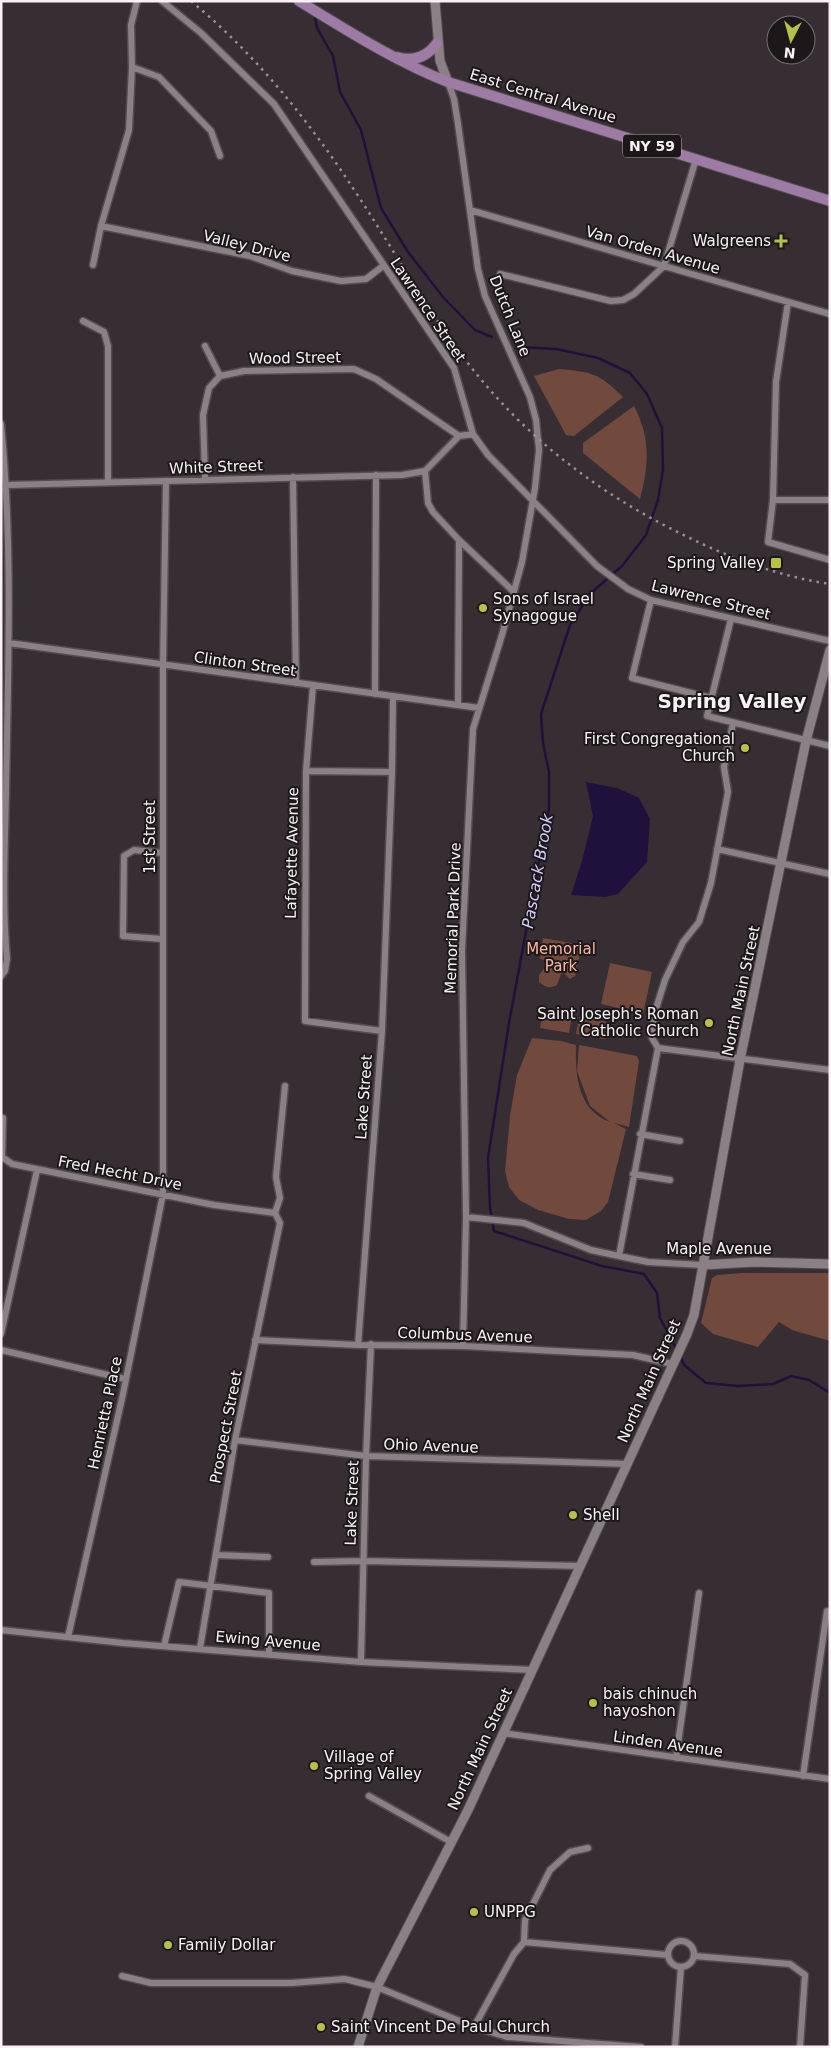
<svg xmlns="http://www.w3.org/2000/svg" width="831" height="2048" viewBox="0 0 831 2048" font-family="'DejaVu Sans',sans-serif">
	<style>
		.green { fill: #71493d }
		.water { fill: #1e123c }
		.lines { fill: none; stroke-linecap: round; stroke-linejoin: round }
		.stream { stroke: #1e123c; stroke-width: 2.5 }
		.street-casing { stroke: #524b4f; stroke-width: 9 }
		.secondary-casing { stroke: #524b4f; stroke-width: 11 }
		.primary-casing { stroke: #524b4f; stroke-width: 12 }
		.street { stroke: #8a8085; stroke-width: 6 }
		.secondary { stroke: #8a8085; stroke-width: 9 }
		.primary { stroke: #9d7ba4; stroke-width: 10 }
		.rail { stroke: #989195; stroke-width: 2.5; stroke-dasharray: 2.5 5; stroke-linecap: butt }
		.poi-dot { fill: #b4c24a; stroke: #1c181a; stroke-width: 2 }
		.labels { text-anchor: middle; stroke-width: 4; stroke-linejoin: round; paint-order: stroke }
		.shield { fill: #1c181a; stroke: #b6b1b3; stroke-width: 1 }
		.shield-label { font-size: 14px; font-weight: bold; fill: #f8f2f5 }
		.street-label { font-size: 15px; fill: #f8f2f5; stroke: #1c181a }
		.poi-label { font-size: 15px; fill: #f8f2f5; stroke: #1c181a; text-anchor: start }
		.park-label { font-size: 15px; fill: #fdb8a4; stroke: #1c181a }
		.water-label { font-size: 16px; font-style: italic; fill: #d5cefc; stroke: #1c181a }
		.district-label { font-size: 20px; font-weight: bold; fill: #f8f2f5; stroke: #1c181a }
	</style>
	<rect width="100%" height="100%" fill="#372e33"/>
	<path class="green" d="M559 369C592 372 599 373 623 397L574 436 566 435 534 376Z
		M634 406C651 439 649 464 640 499L583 453V443Z
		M543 938 582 945 575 976 570 979 564 973 561 974 557 985C549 989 545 987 539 982V975L546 966 545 960 540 959Z
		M610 963 652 972 643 1014 601 1004Z
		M543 1011 572 1016 569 1033 540 1028Z
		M579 1017 608 1022 605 1039 576 1034Z
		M532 1038 561 1041 576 1045C575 1076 578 1110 610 1122L590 1106 577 1071 579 1045 637 1056 639 1061 629 1127 614 1123 626 1129 608 1202 601 1211 586 1220 569 1219 538 1210 519 1200 509 1187 505 1171 510 1116 517 1075Z
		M742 1273H830V1341L792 1330 779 1322 758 1347 713 1334 701 1323 712 1278 717 1275Z"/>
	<path class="water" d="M586 782 617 788 639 798 650 819 647 862 618 894 605 897 571 895 582 861 593 816Z"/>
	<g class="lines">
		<path class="stream" d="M314 13 317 28 333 56 340 92 361 130 381 208 408 252 443 297 475 330 492 337
			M519 347 556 349 598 358 630 373 647 394 662 428 663 470 658 500 646 535 622 566 590 594 570 625 541 714 543 743 549 772V808L509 1023 488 1158 490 1208 494 1231 602 1266 644 1274 657 1293 660 1318 677 1350
			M680 1355 684 1365 706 1383 738 1386 773 1384 791 1376 809 1380 830 1393"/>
		<g class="street-casing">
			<path id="street" d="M162 1 201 33 274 104 454 368 473 434 488 455 597 566 628 589 651 600 830 641
				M132 67 159 77 211 131 220 156
				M448 82 454 99 458 124 478 269 485 296 530 397 536 420 539 450 535 488 522 562 502 635 473 729 462 950 466 1217 463 1346
				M470 210 830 314
				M101 226 250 256 292 271 341 281 366 279 383 266
				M93 265 101 226 129 130 132 67 131 25 137 1
				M500 274 611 301 623 300 634 294 664 266 696 159
				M788 302 776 382 773 500 768 542 830 560
				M83 321 104 332 108 346V482
				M205 346 220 376
				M1 424C13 546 8 669 6 792 5 847 2 903 7 959L5 971 1 976
				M473 434 459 436 425 471 428 503 433 512 459 540 514 592
				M293 477 296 683
				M205 478 203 415 209 388 220 376 244 371 354 369 376 379 459 436
				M7 485 402 475 425 471
				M773 500H830
				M651 600 632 678 711 698
				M731 619 707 716 830 746
				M9 643 479 708
				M313 686 306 771 305 1021 382 1031
				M375 694 376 475
				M458 705 459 540
				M306 771 392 772
				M717 849 830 874
				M162 939 123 936 124 856 134 850 163 853
				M658 1048 652 1038 654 1015 665 980 683 942 699 922 711 883 728 792 724 767 733 723
				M658 1048 830 1070
				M3 1118 2 1157 12 1164 214 1205 275 1213
				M640 1134 680 1141
				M633 1174 670 1180
				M275 1213 280 1198 276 1177 285 1086
				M466 1217 524 1223 591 1250 619 1256 648 1262 702 1265
				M619 1256 658 1048
				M1 1334 37 1170
				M255 1340 358 1345 463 1346 633 1355 672 1364
				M358 1345 382 1031 392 772 393 697
				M1 1350 125 1379
				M235 1440 366 1456 627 1464
				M216 1555 268 1557
				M314 1562 363 1561 581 1566
				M1 1630 123 1643 361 1662 532 1670
				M68 1637 123 1394 163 1194V665L166 481
				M164 1646 179 1582 269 1593V1654
				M200 1648 235 1440 280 1223 275 1213
				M361 1662 366 1456 371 1344
				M503 1733 830 1779
				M676 1758 699 1593
				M803 1776 827 1611
				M369 1796 451 1842
				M668 1954a13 13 0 1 1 26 0a13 13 0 1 1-26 0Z
				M524 1942 525 1920 550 1870 570 1852 588 1848
				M694 1956 790 1964 805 1975 800 2047
				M122 1976 151 1983H291L345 1979 377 1987 474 2027 507 2037 641 2047
				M474 2027 514 1954 524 1942 668 1955
				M675 2047 681 1967"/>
		</g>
		<g class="secondary-casing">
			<path id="secondary" d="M435 1 440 61 448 82
				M702 1265 755 1262 830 1264
				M358 2047 377 1987 468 1810 687 1334 694 1315 740 1060 806 741 830 650"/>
		</g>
		<g class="primary-casing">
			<path id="primary" d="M299 1C348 31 395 61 448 82L830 201
				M397 57C414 62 427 57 437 43"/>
		</g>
		<use href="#street" class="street"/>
		<use href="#secondary" class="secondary"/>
		<use href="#primary" class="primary"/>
		<path class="rail" d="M191 1C261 59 316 130 364 205 403 265 438 329 484 383 534 442 594 488 662 524 715 552 770 575 830 584"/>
	</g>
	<g class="poi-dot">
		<path d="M778.5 233.5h5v5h5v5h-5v5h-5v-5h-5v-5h5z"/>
		<rect x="770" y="557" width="12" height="12" rx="2.5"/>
		<circle cx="483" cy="608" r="5"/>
		<circle cx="745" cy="748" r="5"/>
		<circle cx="709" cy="1023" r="5"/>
		<circle cx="573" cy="1515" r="5"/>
		<circle cx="593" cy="1703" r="5"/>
		<circle cx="314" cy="1766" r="5"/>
		<circle cx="474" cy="1912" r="5"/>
		<circle cx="168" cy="1945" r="5"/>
		<circle cx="321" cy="2027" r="5"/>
	</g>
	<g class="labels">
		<rect class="shield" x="623" y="134.5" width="58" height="23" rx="4"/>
		<g class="shield-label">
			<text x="652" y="151">NY 59</text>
		</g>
		<g class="street-label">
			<text transform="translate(543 96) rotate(17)" y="5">East Central Avenue</text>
			<text transform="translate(247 246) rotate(14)" y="5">Valley Drive</text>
			<text transform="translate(653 250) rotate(16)" y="5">Van Orden Avenue</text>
			<text transform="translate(428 310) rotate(56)" y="5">Lawrence Street</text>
			<text transform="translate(510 316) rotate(68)" y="5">Dutch Lane</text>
			<text transform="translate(295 358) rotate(-1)" y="5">Wood Street</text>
			<text transform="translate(216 467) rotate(-2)" y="5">White Street</text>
			<text transform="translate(711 600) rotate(14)" y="5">Lawrence Street</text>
			<text transform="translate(245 664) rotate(8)" y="5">Clinton Street</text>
			<text transform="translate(150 837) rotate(-90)" y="5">1st Street</text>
			<text transform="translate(292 853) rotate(-89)" y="5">Lafayette Avenue</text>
			<text transform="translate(453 918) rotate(-88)" y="5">Memorial Park Drive</text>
			<text transform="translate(741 991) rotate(-78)" y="5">North Main Street</text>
			<text transform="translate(364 1097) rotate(-86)" y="5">Lake Street</text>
			<text transform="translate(120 1173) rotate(11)" y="5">Fred Hecht Drive</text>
			<text x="719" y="1254">Maple Avenue</text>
			<text transform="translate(465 1335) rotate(2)" y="5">Columbus Avenue</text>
			<text transform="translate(649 1381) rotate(-66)" y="5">North Main Street</text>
			<text transform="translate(105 1413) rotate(-78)" y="5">Henrietta Place</text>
			<text transform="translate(226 1427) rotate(-79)" y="5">Prospect Street</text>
			<text transform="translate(431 1446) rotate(2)" y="5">Ohio Avenue</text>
			<text transform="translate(352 1503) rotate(-88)" y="5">Lake Street</text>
			<text transform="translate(268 1641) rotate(5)" y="5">Ewing Avenue</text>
			<text transform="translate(668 1744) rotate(8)" y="5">Linden Avenue</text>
			<text transform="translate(480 1749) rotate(-65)" y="5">North Main Street</text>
		</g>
		<g class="poi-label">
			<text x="771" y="246" text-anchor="end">Walgreens</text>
			<text x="765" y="568" text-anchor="end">Spring Valley</text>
			<text x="493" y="604">Sons of Israel<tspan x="493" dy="17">Synagogue</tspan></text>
			<text x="735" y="744" text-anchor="end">First Congregational<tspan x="735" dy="17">Church</tspan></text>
			<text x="699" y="1019" text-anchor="end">Saint Joseph's Roman<tspan x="699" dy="17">Catholic Church</tspan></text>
			<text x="583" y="1520">Shell</text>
			<text x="603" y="1699">bais chinuch<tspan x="603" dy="17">hayoshon</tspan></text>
			<text x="324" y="1762">Village of<tspan x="324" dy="17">Spring Valley</tspan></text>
			<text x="484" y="1917">UNPPG</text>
			<text x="178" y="1950">Family Dollar</text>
			<text x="331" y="2032">Saint Vincent De Paul Church</text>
		</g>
		<g class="park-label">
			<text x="561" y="954">Memorial<tspan x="561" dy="17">Park</tspan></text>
		</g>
		<g class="water-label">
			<text transform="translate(537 871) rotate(-80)" y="6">Pascack Brook</text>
		</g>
		<g class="district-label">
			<text x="732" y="708">Spring Valley</text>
		</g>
	</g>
	<rect width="831" height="2048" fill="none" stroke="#f8f2f5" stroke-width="5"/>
	<g transform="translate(791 40) rotate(186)"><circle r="24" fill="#1c181a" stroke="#746f72"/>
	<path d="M0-4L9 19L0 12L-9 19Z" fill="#b4c24a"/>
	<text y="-8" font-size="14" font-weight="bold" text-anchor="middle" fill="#f8f2f5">N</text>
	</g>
</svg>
